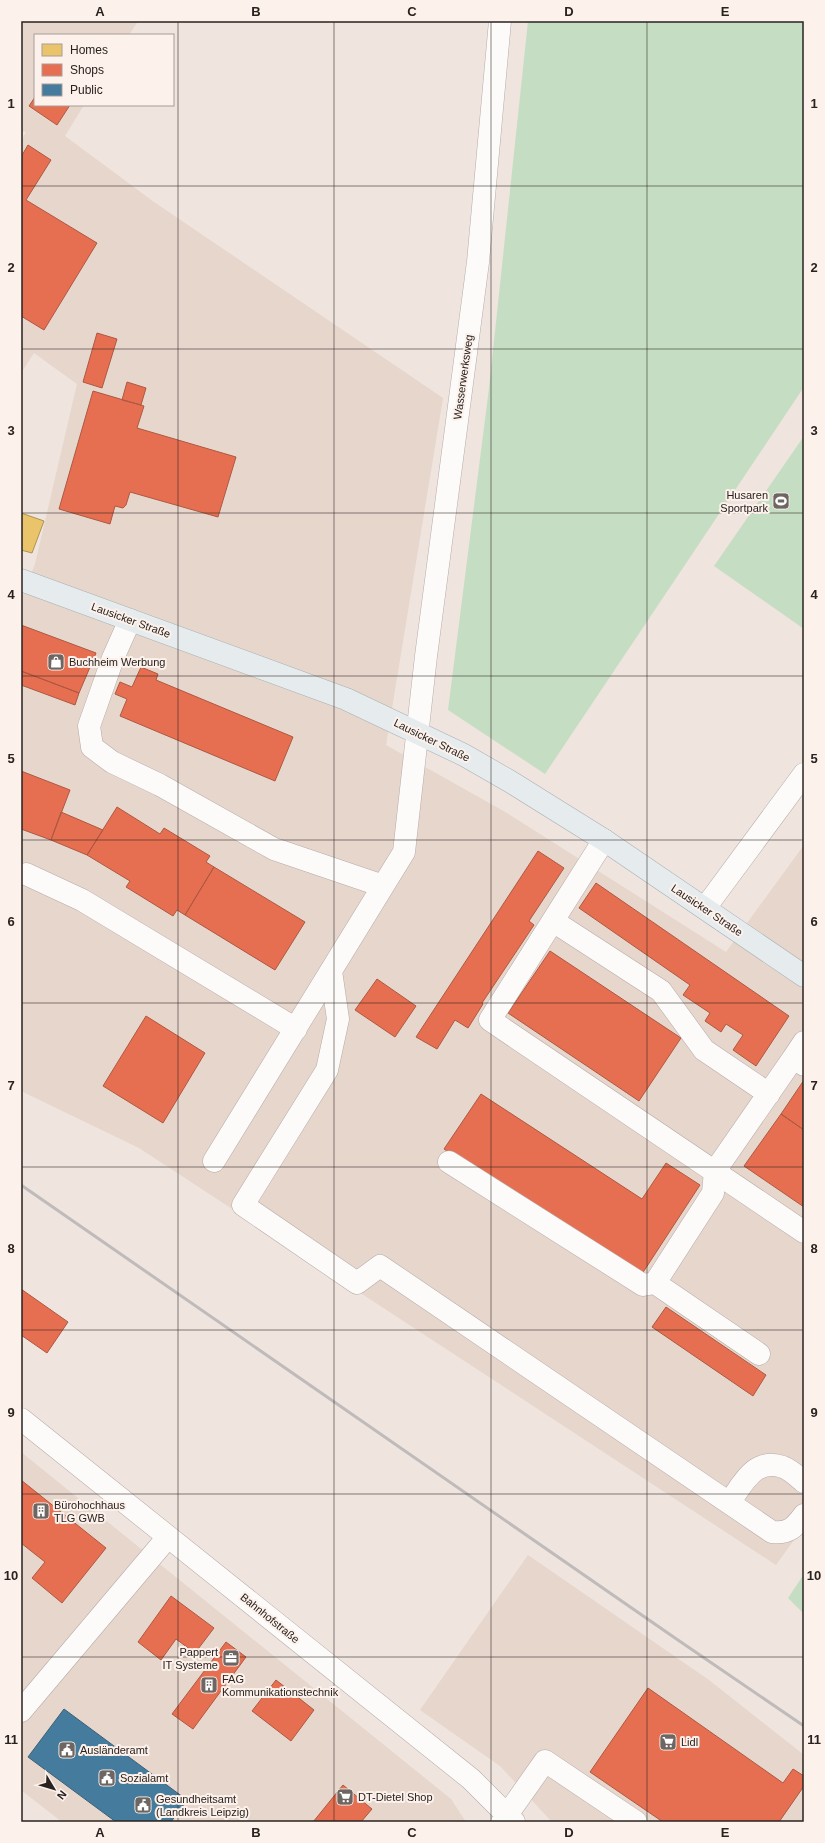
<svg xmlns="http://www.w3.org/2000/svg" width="825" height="1843" viewBox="0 0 825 1843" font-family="Arial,sans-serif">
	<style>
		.commercial { fill: #e6d6cc }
		.green { fill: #c5dec3 }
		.homes { fill: #e9c46a; stroke: #af9354 }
		.shops { fill: #e76f51; stroke: #ae5842 }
		.public { fill: #457b9d; stroke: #3d6077 }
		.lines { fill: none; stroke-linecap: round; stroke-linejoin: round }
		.minor-casing { stroke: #b5aca8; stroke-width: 23 }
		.major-casing { stroke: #a8afb2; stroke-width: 23 }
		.minor { stroke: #fdfbfa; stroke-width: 22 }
		.major { stroke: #e6ecee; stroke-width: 22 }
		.rail { stroke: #bebbba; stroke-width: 3 }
		.grid { fill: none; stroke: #29221f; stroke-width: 1; stroke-opacity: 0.55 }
		.labels { text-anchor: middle; stroke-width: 4; stroke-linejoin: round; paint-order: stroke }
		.street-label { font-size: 11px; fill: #29221f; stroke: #fcf1eb }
		.poi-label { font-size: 11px; fill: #29221f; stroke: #fcf1eb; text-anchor: start }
		.neatline { fill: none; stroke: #29221f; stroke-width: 1.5 }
		.grid-label { font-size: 13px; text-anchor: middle; font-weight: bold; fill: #29221f }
	</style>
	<rect width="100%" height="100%" fill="#efe4de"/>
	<path class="commercial" d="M21 21H138L129 35H35V105H84L65 136 154 202 443 398 386 745 507 813 726 952 804 845V1526L776 1565 139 1148 21 1091V599L35 564 77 384 34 353 21 373V141L26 132 21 131Z
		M21 1452 451 1799 466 1822H62L21 1790Z
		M528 1555 709 1680 804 1755V1822H552L500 1766 420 1710Z"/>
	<path class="green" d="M528 21H804V387L545 774 448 710 489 388Z
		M804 436V629L714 566Z
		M804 1574V1614L788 1598Z"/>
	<path class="homes" d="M21 513 44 521 32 553 21 550Z"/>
	<path class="shops" d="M35 97V105H70L57 125 29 106Z
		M28 145 51 160 26 200 97 243 44 330 21 316V157Z
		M97 333 117 339 102 388 83 382Z
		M127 382 146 388 141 405 122 400Z
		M93 391 144 406 137 428 236 457 218 517 130 492 126 505 123 508 115 506 110 524 59 509Z
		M21 625 96 653 79 693 21 671Z
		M141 667 158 674 156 680 293 737 275 781 120 716 127 699 115 694 120 682 132 687Z
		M21 671 79 693 75 705 21 685Z
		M21 771 70 790 51 840 21 829Z
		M117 807 160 834 164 828 210 856 206 862 214 867 185 915 177 910 173 916 126 887 130 881 87 855Z
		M61 812 103 830 87 855 51 840Z
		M538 851 564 868 529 921 534 925 482 1003 483 1004 468 1028 455 1020 437 1049 416 1037Z
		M214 867 305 922 275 970 185 915Z
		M596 883 789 1016 756 1066 733 1050 743 1035 726 1024 721 1032 705 1021 710 1013 683 995 690 985 579 908Z
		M550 951 681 1038 639 1101 508 1013Z
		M377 979 416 1006 395 1037 355 1010Z
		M146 1016 205 1053 163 1123 103 1086Z
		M804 1080V1130L781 1114Z
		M481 1094 642 1199 666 1163 700 1185 640 1277 444 1149Z
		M781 1114 804 1130V1207L744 1166Z
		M21 1289 68 1322 47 1353 21 1335Z
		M666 1307 766 1375 753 1396 652 1327Z
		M21 1480 106 1548 62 1603 32 1578 45 1562 21 1543Z
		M171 1596 214 1628 195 1653 176 1639 161 1660 138 1642Z
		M226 1642 246 1657 193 1729 172 1714Z
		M276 1680 314 1710 291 1741 252 1711Z
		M648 1688 783 1783 793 1769 804 1776V1786L779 1822H663L590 1772Z
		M343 1785 372 1809 361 1822H313Z"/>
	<path class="public" d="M64 1709 187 1800 171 1822H116L28 1757Z"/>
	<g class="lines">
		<g class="minor-casing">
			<path id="minor" d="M130 620 113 658 89 726 92 747 112 762 160 785 274 849 383 886
				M604 840 490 1020 804 1232
				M26 874 82 900 296 1029
				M705 908 804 774
				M553 921 661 991 704 1050 769 1094
				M331 971 338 1019 327 1070 243 1205 357 1283 380 1266 772 1532C789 1534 795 1527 804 1515
				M804 1042 794 1057 804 1065
				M214 1161 404 852 426 656 478 262 500 21
				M449 1162 643 1285 655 1283
				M759 1354 655 1283 713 1193 715 1171 794 1057
				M21 1419 471 1779 514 1822
				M729 1503C743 1484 754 1457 783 1467 791 1470 798 1477 804 1482
				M21 1711 168 1537
				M502 1822 545 1761 636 1822"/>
		</g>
		<g class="major-casing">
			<path id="major" d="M21 580 346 699 464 755 511 782 604 840 804 976"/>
		</g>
		<use href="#minor" class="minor"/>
		<use href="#major" class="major"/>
		<path class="rail" d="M21 1185 675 1638 804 1726"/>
	</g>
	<path class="grid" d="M178 21V1822M334 21V1822M491 21V1822M647 21V1822M21 186H804M21 349H804M21 513H804M21 676H804M21 840H804M21 1003H804M21 1167H804M21 1330H804M21 1494H804M21 1657H804"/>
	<defs>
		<g id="stadium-square" transform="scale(0.9)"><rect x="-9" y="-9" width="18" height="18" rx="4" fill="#6e6662" stroke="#fcf1eb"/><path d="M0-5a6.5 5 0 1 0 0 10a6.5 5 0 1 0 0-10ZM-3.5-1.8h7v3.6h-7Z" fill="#fff"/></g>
		<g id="shop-square" transform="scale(0.9)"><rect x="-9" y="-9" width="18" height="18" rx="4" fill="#6e6662" stroke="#fcf1eb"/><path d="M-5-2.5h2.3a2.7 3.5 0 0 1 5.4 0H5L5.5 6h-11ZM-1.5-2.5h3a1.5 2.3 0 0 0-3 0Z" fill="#fff"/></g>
		<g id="building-square" transform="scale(0.9)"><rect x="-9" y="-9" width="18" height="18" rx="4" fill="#6e6662" stroke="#fcf1eb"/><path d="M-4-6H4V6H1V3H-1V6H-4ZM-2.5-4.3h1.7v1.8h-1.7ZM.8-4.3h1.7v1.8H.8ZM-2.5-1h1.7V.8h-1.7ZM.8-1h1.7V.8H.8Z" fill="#fff"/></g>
		<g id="office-square" transform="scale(0.9)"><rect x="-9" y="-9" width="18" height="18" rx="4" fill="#6e6662" stroke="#fcf1eb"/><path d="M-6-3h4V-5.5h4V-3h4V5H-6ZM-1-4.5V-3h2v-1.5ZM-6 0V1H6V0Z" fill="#fff"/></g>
		<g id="supermarket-square" transform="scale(0.9)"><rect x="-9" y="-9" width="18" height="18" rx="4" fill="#6e6662" stroke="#fcf1eb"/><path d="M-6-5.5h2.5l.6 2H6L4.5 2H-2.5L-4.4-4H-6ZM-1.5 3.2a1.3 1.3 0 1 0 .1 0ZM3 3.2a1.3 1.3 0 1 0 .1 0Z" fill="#fff"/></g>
		<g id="civic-square" transform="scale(0.9)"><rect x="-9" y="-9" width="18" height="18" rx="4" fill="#6e6662" stroke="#fcf1eb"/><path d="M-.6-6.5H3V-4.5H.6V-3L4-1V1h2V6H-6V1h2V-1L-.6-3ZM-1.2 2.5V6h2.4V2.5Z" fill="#fff"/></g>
	</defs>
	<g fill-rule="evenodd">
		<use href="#stadium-square" x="781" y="501"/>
		<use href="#shop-square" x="56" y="662"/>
		<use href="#building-square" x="41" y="1511"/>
		<use href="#office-square" x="231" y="1658"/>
		<use href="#building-square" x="209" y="1685"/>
		<use href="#supermarket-square" x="668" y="1742"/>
		<use href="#civic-square" x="67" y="1750"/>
		<use href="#civic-square" x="107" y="1778"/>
		<use href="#supermarket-square" x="345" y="1797"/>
		<use href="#civic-square" x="143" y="1805"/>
	</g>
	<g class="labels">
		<g class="street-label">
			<text transform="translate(463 377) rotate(-82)" y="4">Wasserwerksweg</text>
			<text transform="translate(131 620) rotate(20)" y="4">Lausicker Straße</text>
			<text transform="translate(432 740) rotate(26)" y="4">Lausicker Straße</text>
			<text transform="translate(707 910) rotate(34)" y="4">Lausicker Straße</text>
			<text transform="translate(270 1618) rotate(39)" y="4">Bahnhofstraße</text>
		</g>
		<g class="poi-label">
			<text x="768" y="499" text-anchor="end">Husaren<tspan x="768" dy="13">Sportpark</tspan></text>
			<text x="69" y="666">Buchheim Werbung</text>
			<text x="54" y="1509">Bürohochhaus<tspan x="54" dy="13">TLG GWB</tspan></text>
			<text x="218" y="1656" text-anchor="end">Pappert<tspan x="218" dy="13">IT Systeme</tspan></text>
			<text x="222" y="1683">FAG<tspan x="222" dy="13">Kommunikationstechnik</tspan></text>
			<text x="681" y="1746">Lidl</text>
			<text x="80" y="1754">Ausländeramt</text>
			<text x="120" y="1782">Sozialamt</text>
			<text x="358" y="1801">DT-Dietel Shop</text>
			<text x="156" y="1803">Gesundheitsamt<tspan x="156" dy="13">(Landkreis Leipzig)</tspan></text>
		</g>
	</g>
	<rect width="825" height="1843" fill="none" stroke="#fcf1eb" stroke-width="44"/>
	<rect x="34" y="34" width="140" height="72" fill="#fcf1eb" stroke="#a89e99"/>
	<rect x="42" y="44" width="20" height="12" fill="#e9c46a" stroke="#a89e99"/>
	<text x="70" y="54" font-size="12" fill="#29221f">Homes</text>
	<rect x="42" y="64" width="20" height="12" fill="#e76f51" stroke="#a89e99"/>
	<text x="70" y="74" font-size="12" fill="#29221f">Shops</text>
	<rect x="42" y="84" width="20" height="12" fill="#457b9d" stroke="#a89e99"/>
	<text x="70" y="94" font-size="12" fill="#29221f">Public</text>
	<g transform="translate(54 1789) rotate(128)" stroke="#fcf1eb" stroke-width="3" paint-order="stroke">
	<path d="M0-3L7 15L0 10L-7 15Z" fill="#29221f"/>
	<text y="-6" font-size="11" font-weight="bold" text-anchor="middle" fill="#29221f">N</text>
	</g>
	<rect x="22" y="22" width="781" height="1799" class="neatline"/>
	<g class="grid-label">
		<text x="100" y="16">A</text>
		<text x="256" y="16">B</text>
		<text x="412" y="16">C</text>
		<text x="569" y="16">D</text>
		<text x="725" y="16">E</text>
		<text x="11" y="108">1</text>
		<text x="814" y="108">1</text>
		<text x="11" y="272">2</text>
		<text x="814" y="272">2</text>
		<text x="11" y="435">3</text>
		<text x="814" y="435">3</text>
		<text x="11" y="599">4</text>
		<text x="814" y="599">4</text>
		<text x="11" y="763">5</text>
		<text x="814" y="763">5</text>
		<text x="11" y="926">6</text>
		<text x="814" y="926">6</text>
		<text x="11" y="1090">7</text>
		<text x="814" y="1090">7</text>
		<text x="11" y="1253">8</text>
		<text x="814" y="1253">8</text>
		<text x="11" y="1417">9</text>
		<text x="814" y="1417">9</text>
		<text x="11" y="1580">10</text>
		<text x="814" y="1580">10</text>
		<text x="11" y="1744">11</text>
		<text x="814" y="1744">11</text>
		<text x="100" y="1837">A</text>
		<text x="256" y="1837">B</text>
		<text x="412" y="1837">C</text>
		<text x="569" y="1837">D</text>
		<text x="725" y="1837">E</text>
	</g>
</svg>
